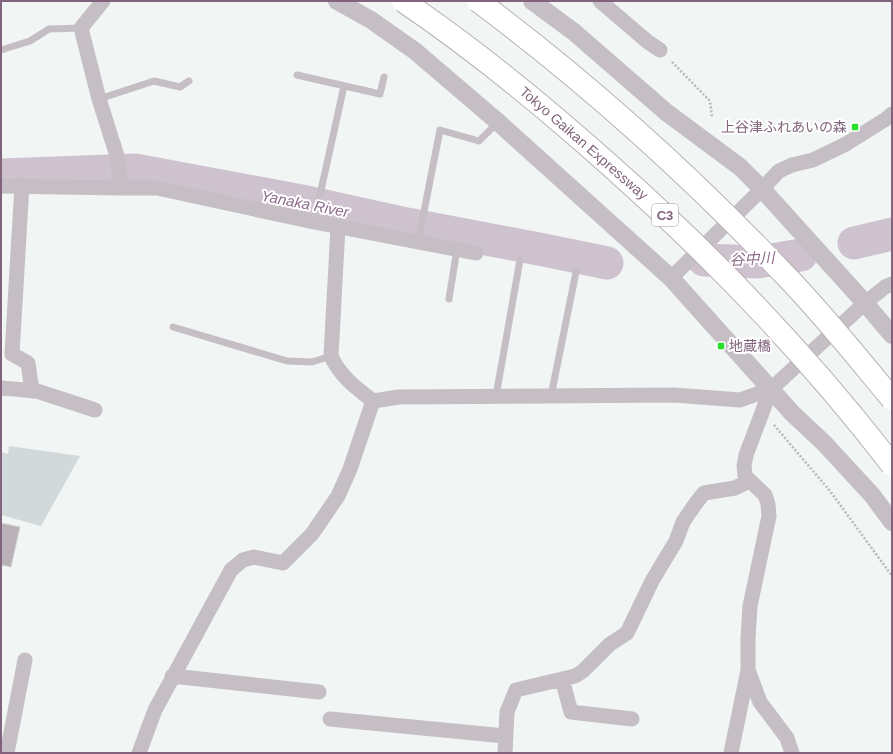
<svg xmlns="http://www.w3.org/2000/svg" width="893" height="754" viewBox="0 0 893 754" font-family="Helvetica,'Noto Sans JP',sans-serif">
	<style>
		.green { fill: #d2d9db }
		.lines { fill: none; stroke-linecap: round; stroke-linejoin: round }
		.river { stroke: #cfc2cf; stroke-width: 33 }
		.building { fill: #bab0b8; stroke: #d4d6d5 }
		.path { stroke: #bbb6ba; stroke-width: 2.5; stroke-dasharray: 2 2; stroke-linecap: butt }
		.service { stroke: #c5bec4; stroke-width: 7 }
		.minor { stroke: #c5bec4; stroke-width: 15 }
		.tertiary { stroke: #c5bec4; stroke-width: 18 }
		.motorway-bridge-casing { stroke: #b8b1b6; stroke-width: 24; stroke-linecap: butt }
		.motorway-bridge { stroke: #fff; stroke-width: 22 }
		.poi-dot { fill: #29de28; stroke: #fff; stroke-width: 1.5 }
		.labels { text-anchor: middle; stroke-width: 4; stroke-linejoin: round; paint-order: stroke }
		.shield { fill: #fff; stroke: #a792a3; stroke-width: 1 }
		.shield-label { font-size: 13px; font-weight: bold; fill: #81647b }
		.poi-label { font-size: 14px; fill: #81647b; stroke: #fff; text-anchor: end }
		.street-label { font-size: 14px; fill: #81647b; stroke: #fff }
		.water-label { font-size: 15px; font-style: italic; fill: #8c6a8b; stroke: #fff }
	</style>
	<rect width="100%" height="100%" fill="#f1f5f4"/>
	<path class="green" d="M9 446 80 456 41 526 1 515V452L8 454Z"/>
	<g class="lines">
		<path class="river" d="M1 175 135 170 307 202 407 224 544 250 607 263
			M854 243 892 234
			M704 260 758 262 801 255"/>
	</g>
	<path class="building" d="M1 523 20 527 11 567 1 565Z"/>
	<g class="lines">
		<path class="path" d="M672 62 710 101 712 117
			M774 425 830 491 892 576"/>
		<path class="service" d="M1 50 30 41 49 29 81 28
			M297 75 380 94 384 77
			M99 99 154 81 180 87 189 81
			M314 222 344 86
			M418 242 440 130 479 141 498 122
			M449 299 457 249
			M173 327 287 361 312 362 331 356
			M496 396 520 260
			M551 396 576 272"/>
		<path class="minor" d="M103 1 81 28 99 99 118 159 120 188
			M600 1 648 42 660 50
			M22 185 12 354 28 363 32 391
			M1 186 120 188H157L314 222 476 253
			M671 278 762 189 779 171 792 165 813 160 846 144 886 119 892 114
			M1 388 37 391 95 410
			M373 401 399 397 674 395 740 400 771 389 865 303 885 287 892 284
			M748 670 760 702 787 738 792 753
			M172 676 319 692
			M562 679 571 712 632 719
			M330 719 505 736
			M7 753 25 660
			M139 753 155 710 231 570 243 560 254 557 283 563 312 534 338 496 350 469 373 401C356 388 340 376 331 356L338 227
			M505 753 507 712 516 690 575 676 583 671 610 644 627 633 652 581 676 541 683 522 696 503 704 493 735 488 749 481
			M731 753 748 670V639L750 606 769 516 768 504 765 495 745 476 744 466 746 455 771 389"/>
		<path class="tertiary" d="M337 1 371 20 415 51 498 122 671 278 793 414 824 443 872 495 892 522
			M532 1 574 32 666 112 740 167 762 189 865 303 892 335"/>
		<g class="motorway-bridge-casing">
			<path id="motorway-bridge" d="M403 1C477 51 546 108 613 168 714 258 809 357 892 465
				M478 1C588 83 690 175 785 275 823 314 857 357 892 399"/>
		</g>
		<use href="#motorway-bridge" class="motorway-bridge"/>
	</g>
	<g class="poi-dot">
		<rect x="851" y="123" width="8" height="8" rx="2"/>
		<rect x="717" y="342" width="8" height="8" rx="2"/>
	</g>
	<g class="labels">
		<rect class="shield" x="652" y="204" width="26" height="22" rx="3"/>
		<g class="shield-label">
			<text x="665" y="220">C3</text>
		</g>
		<g class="poi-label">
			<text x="847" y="132">上谷津ふれあいの森</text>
			<text x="729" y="351" text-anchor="start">地蔵橋</text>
		</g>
		<g class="street-label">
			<text transform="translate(584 143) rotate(41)" y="5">Tokyo Gaikan Expressway</text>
		</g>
		<g class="water-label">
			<text transform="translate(305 204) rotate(11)" y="5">Yanaka River</text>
			<text transform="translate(752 259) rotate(-3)" y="5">谷中川</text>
		</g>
	</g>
	<rect width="893" height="754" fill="none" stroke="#81647b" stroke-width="4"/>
</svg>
